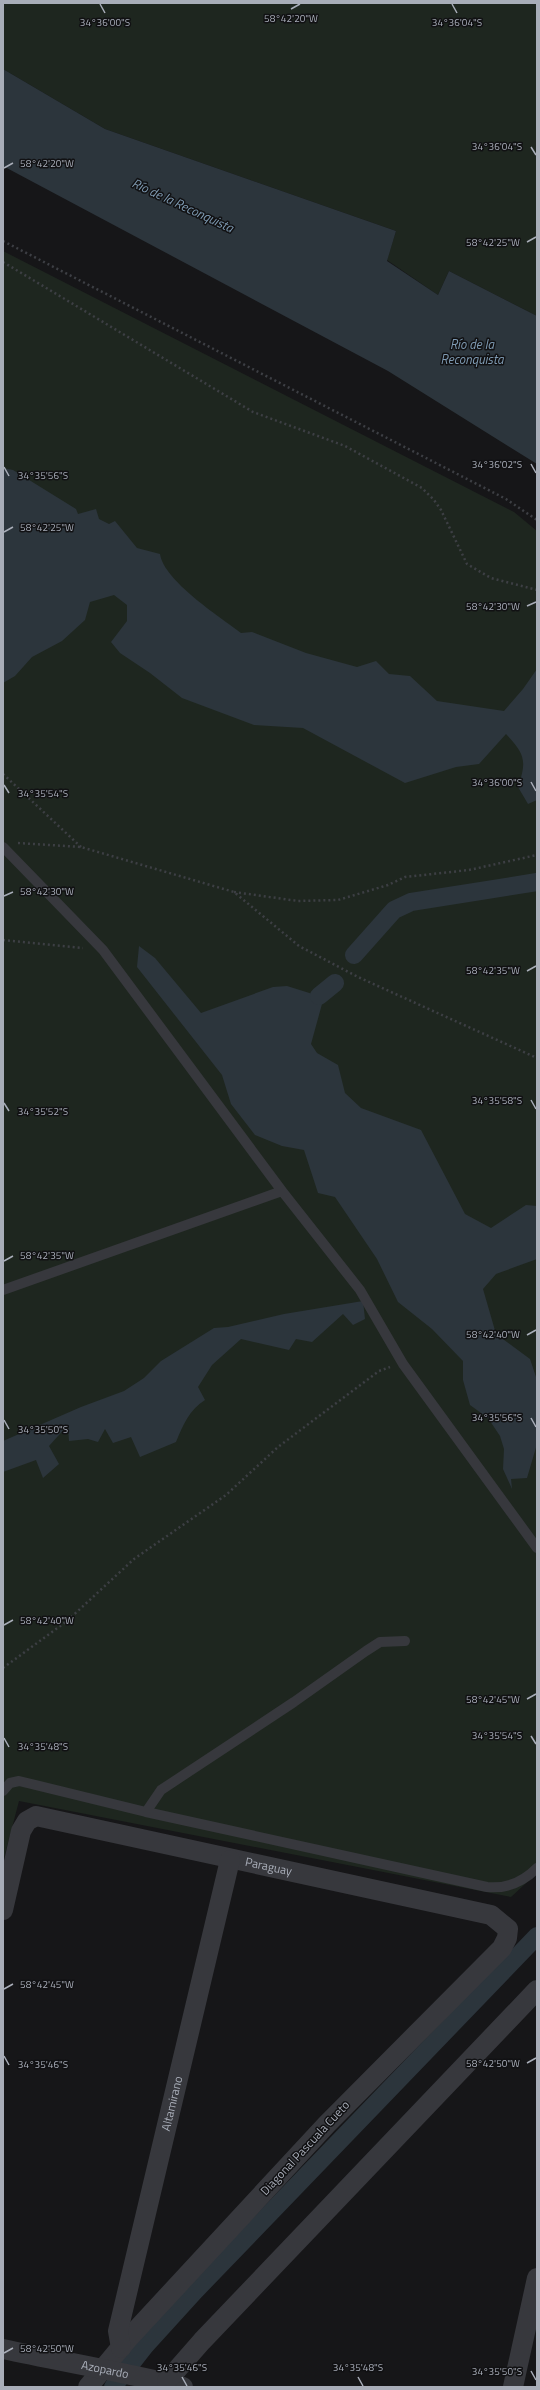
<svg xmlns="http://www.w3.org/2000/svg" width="540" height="2390" viewBox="0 0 540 2390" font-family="'Titillium Web',sans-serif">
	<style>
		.green { fill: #1e261f }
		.water { fill: #2c353c }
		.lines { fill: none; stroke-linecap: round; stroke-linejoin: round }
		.canal { stroke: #2c353c; stroke-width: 18 }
		.path { stroke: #3d3f44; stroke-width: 2.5; stroke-dasharray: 2 3; stroke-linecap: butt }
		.service { stroke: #37383d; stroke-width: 10 }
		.minor { stroke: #37383d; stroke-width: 20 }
		.ticks { fill: none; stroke: #a8adb8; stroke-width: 1.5 }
		.labels { text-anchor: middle; stroke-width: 3; stroke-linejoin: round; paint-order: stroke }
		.street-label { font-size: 12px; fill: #a8adb8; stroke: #111113 }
		.water-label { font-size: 13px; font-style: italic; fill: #7f9bb3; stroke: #111113 }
		.ticks-label { font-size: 10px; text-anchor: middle; fill: #a8adb8; stroke: #111113; stroke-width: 3; stroke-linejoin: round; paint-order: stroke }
	</style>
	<rect width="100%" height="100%" fill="#161618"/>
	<path class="green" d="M3 3H537V316L449 271 438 295 387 260 396 231 105 129 3 69Z
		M3 251 514 512 537 531V1873L511 1897 19 1801 3 1862Z"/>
	<path class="water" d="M3 69 105 129 396 231 387 261 438 295 449 271 537 316V464L388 371 3 166Z
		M3 468 13 470 76 509 78 514 96 509 99 519 109 524 115 521 137 548 160 554C164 581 219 616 241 633L252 632 306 653 357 667 376 661 389 674 410 676 437 701 504 711 523 689 537 669V800L528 804 518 787C527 761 525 754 506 734L479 764 456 767 405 783 303 728 254 725 182 698 150 673 120 653 111 642 127 621V605L114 595 90 602 85 620 62 641 32 657 15 676 3 683Z
		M139 946 155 958 201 1013 273 987 287 986 319 996 322 1004 311 1044 317 1053 338 1065 345 1093 361 1108 421 1130 465 1214 491 1228 526 1205 537 1206V1259L496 1274 483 1289 496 1334 530 1359 537 1380V1444L527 1478 511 1479 512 1489 503 1469 504 1449 500 1436 488 1418 470 1405 463 1380V1361L432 1329 398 1302 377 1259 335 1197 318 1193 304 1150 282 1146 255 1135 231 1104 222 1075 137 967Z
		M363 1301 365 1319 353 1325 343 1314 312 1342 296 1339 289 1350 241 1339 212 1365 198 1387 205 1400C189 1410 183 1425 176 1442L140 1457 131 1437 113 1443 105 1429 98 1442 88 1439 69 1441 68 1425 49 1446 59 1464 43 1478 36 1460 3 1472V1441L81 1407 124 1391 144 1378 161 1361 214 1328 228 1327 284 1314Z"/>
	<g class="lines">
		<path class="canal" d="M354 955 394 910 411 902 537 882
			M319 996 335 983
			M113 2387 145 2346 195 2291 537 1936"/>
		<path class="path" d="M3 241 506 499 537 520
			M3 262 253 412 345 446 422 488 434 500 441 510 467 564 491 578 537 590
			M3 774 81 847
			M18 843 81 847 234 892 299 946 358 977 537 1058
			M234 892 298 901 338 900 388 885 405 877 469 870 537 855
			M3 940 83 948
			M3 1668 67 1621 134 1559 226 1495 278 1447 379 1371 390 1367"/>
		<path class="service" d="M3 847 103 950 282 1191 360 1290 403 1364 537 1548
			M3 1290 282 1191
			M3 1791 10 1783 19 1781 146 1812 161 1790 294 1702 366 1651 380 1642 405 1641
			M146 1812 487 1887C506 1889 523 1882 537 1868"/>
		<g class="minor">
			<path id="s1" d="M3 1910 21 1831 27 1821 36 1816 491 1915 508 1929 507 1938 502 1948 327 2124 127 2340 88 2387"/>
			<path id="s2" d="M121 2348 118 2331 230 1860"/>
			<path id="s3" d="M3 2349C63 2362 124 2372 183 2387"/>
			<path d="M167 2381 202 2341 537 1990"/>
			<path d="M513 2387 537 2278"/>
		</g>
	</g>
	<path class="ticks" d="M100 4 105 13M452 4 457 13M291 9 300 4M531 147 536 155M4 168 13 163M527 242 536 237M531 464 536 473M4 467 9 476M4 532 13 527M527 606 536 602M531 782 536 791M4 785 9 793M4 896 13 892M527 971 536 966M531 1100 536 1109M4 1103 9 1111M4 1261 13 1256M527 1335 536 1330M531 1418 536 1427M4 1420 9 1429M4 1625 13 1620M527 1699 536 1694M531 1736 536 1744M4 1738 9 1747M4 1989 13 1984M4 2056 9 2065M527 2063 536 2058M4 2353 13 2348M531 2371 536 2380M182 2377 187 2386M358 2377 363 2386"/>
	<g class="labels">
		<g class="street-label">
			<text dy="4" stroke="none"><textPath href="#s1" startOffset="341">Paraguay</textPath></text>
			<text dy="4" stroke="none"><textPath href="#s2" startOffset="251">Altamirano</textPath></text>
			<text transform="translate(305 2148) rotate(-47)" y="4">Diagonal Pascuala Cueto</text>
			<text dy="4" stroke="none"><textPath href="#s3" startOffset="104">Azopardo</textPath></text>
		</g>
		<g class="water-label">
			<text transform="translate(183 205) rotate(25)" y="5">Río de la Reconquista</text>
			<text x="472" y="349">Río de la<tspan x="472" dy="15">Reconquista</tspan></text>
		</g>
	</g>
	<g class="ticks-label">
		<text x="291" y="22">58°42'20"W</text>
		<text x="105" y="26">34°36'00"S</text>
		<text x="457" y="26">34°36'04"S</text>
		<text x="497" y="150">34°36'04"S</text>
		<text x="47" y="167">58°42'20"W</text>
		<text x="493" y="246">58°42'25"W</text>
		<text x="497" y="468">34°36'02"S</text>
		<text x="43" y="479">34°35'56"S</text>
		<text x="47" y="531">58°42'25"W</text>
		<text x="493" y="610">58°42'30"W</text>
		<text x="497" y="786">34°36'00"S</text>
		<text x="43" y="797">34°35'54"S</text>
		<text x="47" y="895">58°42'30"W</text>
		<text x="493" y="974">58°42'35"W</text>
		<text x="497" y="1104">34°35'58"S</text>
		<text x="43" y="1115">34°35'52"S</text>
		<text x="47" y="1259">58°42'35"W</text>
		<text x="493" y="1338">58°42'40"W</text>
		<text x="497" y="1421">34°35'56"S</text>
		<text x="43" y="1433">34°35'50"S</text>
		<text x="47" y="1624">58°42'40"W</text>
		<text x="493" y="1703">58°42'45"W</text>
		<text x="497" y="1739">34°35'54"S</text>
		<text x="43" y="1750">34°35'48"S</text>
		<text x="47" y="1988">58°42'45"W</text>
		<text x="493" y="2067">58°42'50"W</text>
		<text x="43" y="2068">34°35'46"S</text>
		<text x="47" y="2352">58°42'50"W</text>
		<text x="182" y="2371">34°35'46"S</text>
		<text x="358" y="2371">34°35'48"S</text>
		<text x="497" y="2375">34°35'50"S</text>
	</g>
	<rect width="540" height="2390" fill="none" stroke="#a8adb8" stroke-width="8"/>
</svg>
